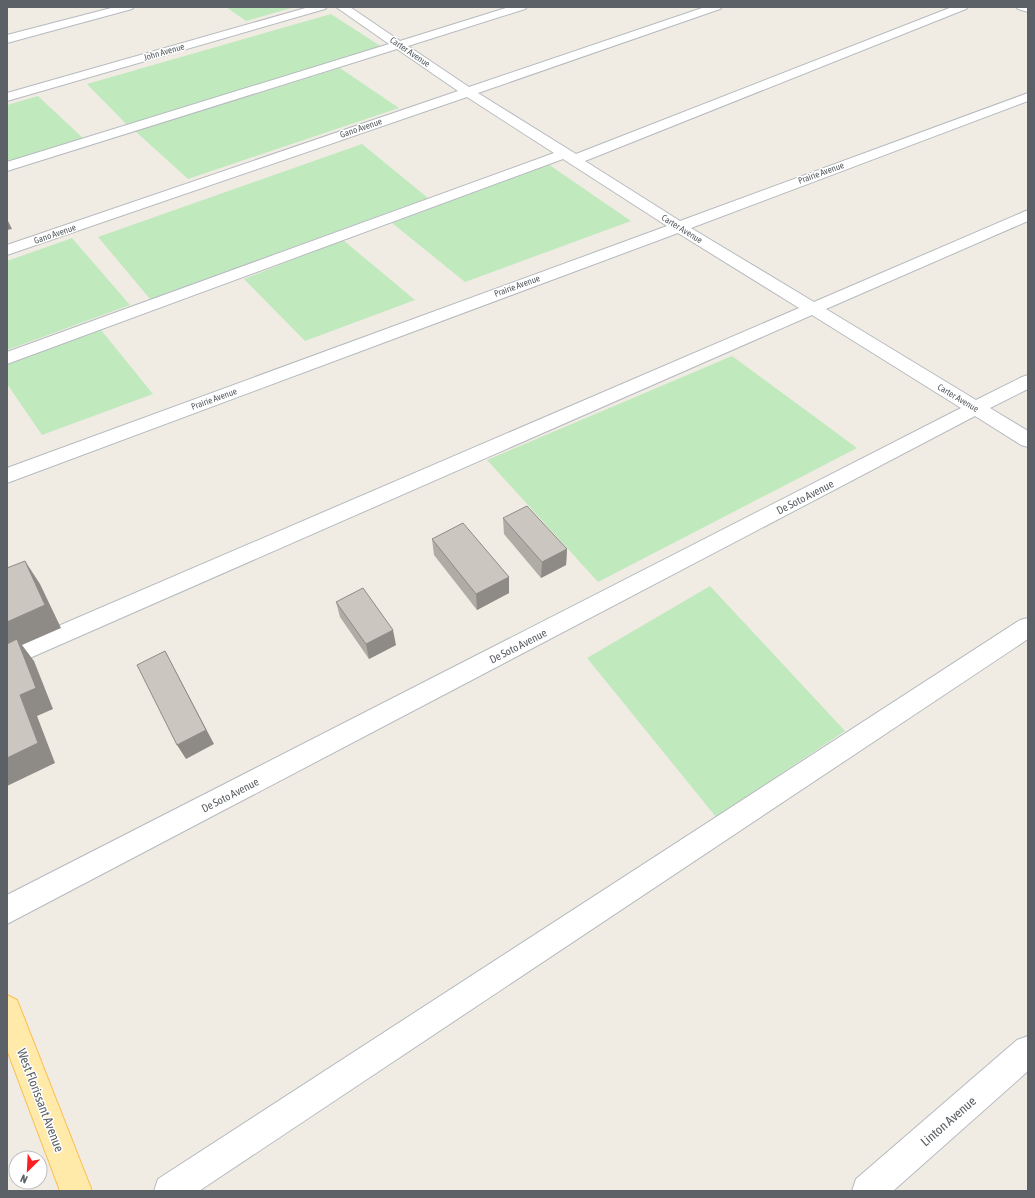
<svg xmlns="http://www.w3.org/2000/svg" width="1035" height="1198" viewBox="0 0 1035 1198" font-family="'Asap Condensed',sans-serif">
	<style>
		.green { fill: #c1e9be }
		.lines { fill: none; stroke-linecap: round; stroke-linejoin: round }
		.minor-casing { stroke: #b6babf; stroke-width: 2 }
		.major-casing { stroke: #febd4e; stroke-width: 2 }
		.minor { fill: #fff; fill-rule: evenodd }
		.major { fill: #ffeaa9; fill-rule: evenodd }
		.wall { fill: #afaba5 }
		.shaded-wall { fill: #8e8b86 }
		.building { fill: #cbc7c0; stroke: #8e8b86 }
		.labels { text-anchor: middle; stroke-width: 3; stroke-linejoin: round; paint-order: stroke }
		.far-street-label { font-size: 9px; fill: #5b6166; stroke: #fff }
		.street-label { font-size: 11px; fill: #5b6166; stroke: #fff }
		.near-street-label { font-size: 13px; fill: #5b6166; stroke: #fff }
	</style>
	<rect width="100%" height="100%" fill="#f0ece3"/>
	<path class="green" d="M226 7H295L246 21Z
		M331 14 382 47 128 126 87 84Z
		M340 68 399 108 188 179 135 131Z
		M38 96 85 140 7 164V105Z
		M362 144 428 198 150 299 98 237Z
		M548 164 631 221 465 282 392 223Z
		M72 238 130 305 7 350V261Z
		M343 240 415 300 305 341 244 279Z
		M101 330 153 394 42 435 7 384V363Z
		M732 356 857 448 598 582 487 460Z
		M710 586 845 731 716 817 587 658Z"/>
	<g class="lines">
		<g class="minor-casing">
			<path id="minor" d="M115 7H134L132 9 7 43V35Z
				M309 7H327L325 9 7 101V93Z
				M336 7H350L400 41 509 7H527L525 9 408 46 469 87 705 7H722L720 9 478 93 576 154 952 7H968L966 9 585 161 680 221 1028 93V101L691 228 814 302 1028 210V221L826 309 976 400 1022 377 1028 375V389L990 408 1028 431V447L1021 445 975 416 7 924V895L961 408 812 315 7 668V648L799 308 678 233 7 483V468L667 226 563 159 7 364V352L554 153 467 97 7 255V245L458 91 397 49 7 171V162L389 44Z
				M1016 7H1028V12L1018 9Z
				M1028 618V639L199 1191H154L158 1179 1020 620Z
				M1028 1036V1071L893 1191H852L856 1179 1017 1040Z"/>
		</g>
		<g class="major-casing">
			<path id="major" d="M7 995 17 1000 92 1191H60L7 1050Z"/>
		</g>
		<use href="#minor" class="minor"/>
		<use href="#major" class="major"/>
	</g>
	<path class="wall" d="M503 518 567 549 566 565 541 578 504 534Z
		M432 539 509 577V593L477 610 434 555Z
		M336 602 396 645 369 659 340 617Z"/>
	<path class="shaded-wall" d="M7 219 12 229 7 230Z
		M567 549 566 565 541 578 542 562Z
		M25 561 40 584 61 628 22 645 34 661 53 709 37 716 55 763 7 786V758L20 695 7 652V622Z
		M509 577V593L477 610 476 594Z
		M393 630 396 645 369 659 366 644Z
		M165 651 214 744 186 759 177 745Z"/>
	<path class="building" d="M527 506 567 549 542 562 503 518Z
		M463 523 509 577 476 594 432 539Z
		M25 561 45 605 7 622V568Z
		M363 588 393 630 366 644 336 602Z
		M17 639 36 688 20 695 38 743 7 758V644Z
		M165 651 206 730 177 745 137 665Z"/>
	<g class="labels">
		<g class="far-street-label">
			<text transform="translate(164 52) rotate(-16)" y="3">John Avenue</text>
			<text transform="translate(410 52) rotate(34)" y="3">Carter Avenue</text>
			<text transform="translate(361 128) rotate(-19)" y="3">Gano Avenue</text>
			<text transform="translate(821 173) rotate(-20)" y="3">Prairie Avenue</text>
			<text transform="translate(682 229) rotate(32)" y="3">Carter Avenue</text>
			<text transform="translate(55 234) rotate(-19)" y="3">Gano Avenue</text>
			<text transform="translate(517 286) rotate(-20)" y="3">Prairie Avenue</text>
			<text transform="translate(958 398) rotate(31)" y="3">Carter Avenue</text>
			<text transform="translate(214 399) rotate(-20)" y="3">Prairie Avenue</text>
		</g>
		<g class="street-label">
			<text transform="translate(805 497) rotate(-27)" y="4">De Soto Avenue</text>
			<text transform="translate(518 646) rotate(-27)" y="4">De Soto Avenue</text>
			<text transform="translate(230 795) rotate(-27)" y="4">De Soto Avenue</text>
		</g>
		<g class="near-street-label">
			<text transform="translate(41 1100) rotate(69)" y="5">West Florissant Avenue</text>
			<text transform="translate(948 1121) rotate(-41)" y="5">Linton Avenue</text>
		</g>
	</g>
	<rect width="1035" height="1198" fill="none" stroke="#5b6166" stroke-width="16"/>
	<g transform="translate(28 1170) rotate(204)"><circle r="19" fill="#ffffff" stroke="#bdc0c2"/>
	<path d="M0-3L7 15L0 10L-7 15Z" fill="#f92022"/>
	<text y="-6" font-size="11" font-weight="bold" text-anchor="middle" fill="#5b6166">N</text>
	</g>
</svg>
